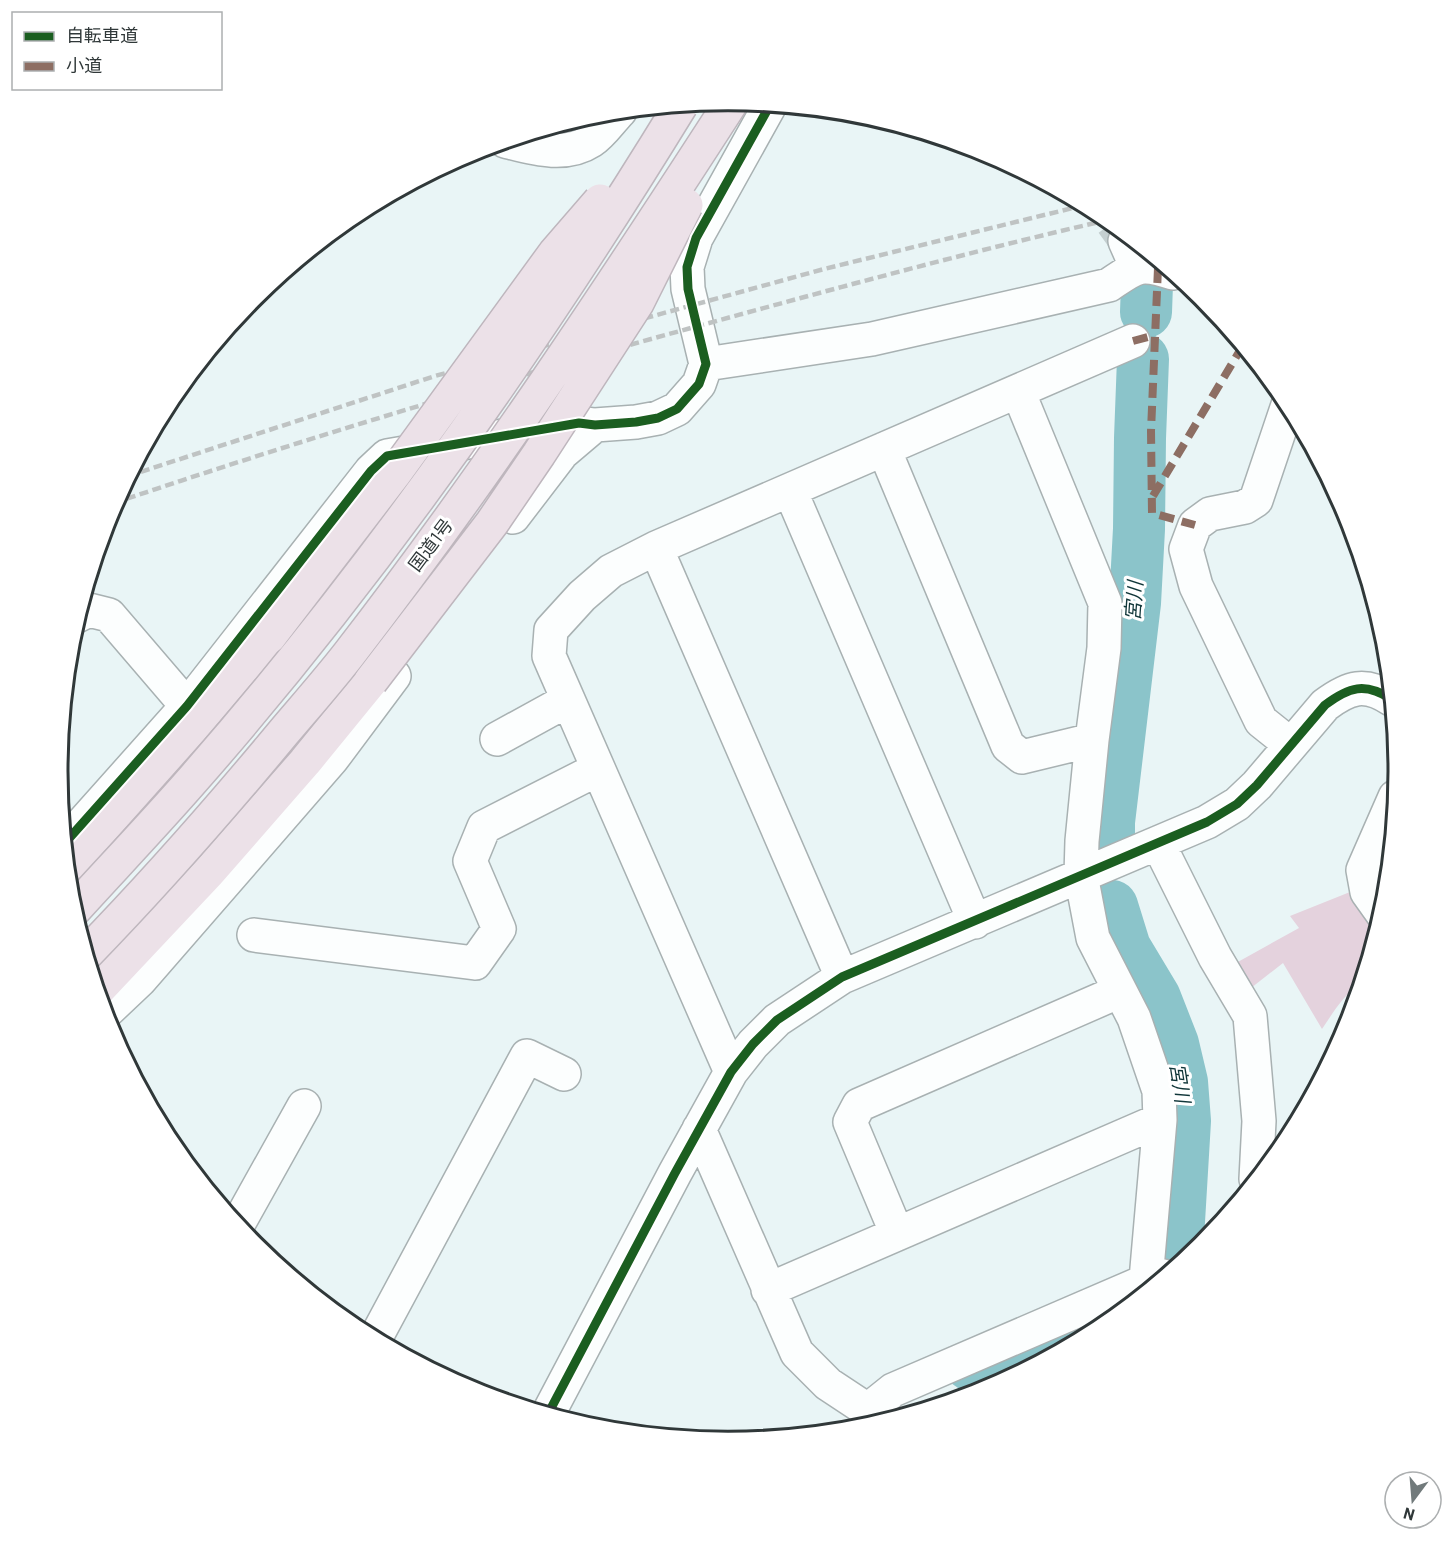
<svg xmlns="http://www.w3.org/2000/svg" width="1455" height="1542" viewBox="0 0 1455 1542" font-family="Barlow,'Noto Sans JP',sans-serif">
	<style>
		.green { fill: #e4d2dd }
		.water { fill: #8bc4ca }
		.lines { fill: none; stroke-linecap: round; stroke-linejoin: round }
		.river { stroke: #8bc4ca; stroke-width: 52 }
		.minor-tunnel { stroke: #c4cfd0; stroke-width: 33; stroke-dasharray: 33 16; stroke-linecap: butt }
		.minor-casing { stroke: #a8b1b2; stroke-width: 36 }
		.highway-casing { stroke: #beb6bd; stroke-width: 36 }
		.minor { stroke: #fcfefe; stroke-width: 33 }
		.highway { stroke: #ece1e8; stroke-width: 33 }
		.rail { stroke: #bfc3c3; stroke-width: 4.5; stroke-dasharray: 9 4.5; stroke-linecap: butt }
		.highway-bridge-casing { stroke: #beb6bd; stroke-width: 36; stroke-linecap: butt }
		.highway-bridge { stroke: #ece1e8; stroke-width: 33 }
		.quiet { stroke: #8d6e63; stroke-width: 8; stroke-dasharray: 15 8; stroke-linecap: butt }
		.cycleway-casing { stroke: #fff; stroke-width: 13 }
		.cycleway { stroke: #1b5e20; stroke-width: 9 }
		.labels { text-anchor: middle; stroke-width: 6; stroke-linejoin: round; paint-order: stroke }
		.street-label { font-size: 18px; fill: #303839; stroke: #fff }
		.water-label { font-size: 20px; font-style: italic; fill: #103639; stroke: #fff }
		.rim { fill: none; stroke: #303839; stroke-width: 3 }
	</style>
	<rect width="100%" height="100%" fill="#e9f5f6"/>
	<path class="green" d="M1350 892 1377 929 1360 984C1343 995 1333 1013 1322 1029L1283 963 1251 988 1236 963 1299 928 1290 916Z"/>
	<path class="water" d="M1112 1313 1111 1320 1100 1329 984 1391 968 1395 951 1383Z"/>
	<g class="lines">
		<path class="river" d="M1146 312 1147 284
			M1109 841V822L1135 603 1139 529 1140 438 1143 359
			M1112 906 1125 948 1155 998 1173 1044 1182 1082 1185 1121 1178 1238"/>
		<path class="minor-tunnel" d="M1112 223 1125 241"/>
		<g class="minor-casing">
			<path id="minor" d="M505 141C533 148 565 158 591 141 602 134 611 120 620 111
				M1125 241 1136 266
				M706 364 872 339 1109 285C1137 266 1139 262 1173 273
				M1018 391 1105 603 1104 648 1092 740 1082 841 1081 875 1093 938 1134 1018 1159 1091 1160 1120 1145 1291
				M1288 405 1256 500 1245 507 1210 514 1195 525 1186 549 1196 586 1261 721 1291 745
				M884 449 1008 746 1022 757 1092 740
				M790 490 975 922
				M513 517 562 453 595 425
				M656 548 842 977
				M77 616 89 610 109 615 187 706
				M497 739 568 700
				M1158 843 1215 957 1250 1016 1259 1121 1256 1179
				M64 844 187 706 371 471 387 456 579 423 595 425 636 422 658 418 677 409 699 384 706 364 688 289 687 267 696 238 770 105
				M1382 913 1367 892 1363 870 1395 797
				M254 935 475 963 499 929 470 861 484 827 598 769
				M104 1014 140 980 332 759 394 676
				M731 1072 549 656 551 630 582 596 611 571 656 548 1133 341
				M699 1129 797 1353 828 1384 884 1421
				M237 1226 304 1106
				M897 1234 850 1122 859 1105 1120 991
				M768 1290 1160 1120
				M375 1339 527 1056 564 1074
				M868 1410 893 1390 1146 1281 1163 1276
				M548 1414 675 1173 731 1072 753 1044 777 1020 842 977 1207 822 1237 804 1257 785 1325 705C1349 687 1365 682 1391 699"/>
		</g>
		<g class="highway-casing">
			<path id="highway" d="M67 868 190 730 269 637
				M97 991 209 872 305 762 371 681"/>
		</g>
		<use href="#minor" class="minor"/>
		<use href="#highway" class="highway"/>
		<path class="rail" d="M128 476 435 376 824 269 1085 205
			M114 503C301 440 490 383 680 331 822 292 964 253 1108 220"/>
		<g class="highway-bridge-casing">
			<path id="highway-bridge" d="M269 637 394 474 555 253 600 201
				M371 681 492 523 539 454 637 303 686 205
				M73 911C114 866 156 822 196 776 378 568 537 340 681 105
				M86 954C155 883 220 809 283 733 305 707 328 681 349 654 486 477 610 290 732 101"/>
		</g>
		<use href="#highway-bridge" class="highway-bridge"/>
		<path class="quiet" d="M1158 268 1151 431 1152 513 1195 525
			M1133 341 1155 335
			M1153 496 1242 347"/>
		<g class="cycleway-casing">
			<path id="cycleway" d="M64 844 187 706 371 471 387 456 579 423 595 425 636 422 658 418 677 409 699 384 706 364 688 289 687 267 696 238 770 105
				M548 1414 675 1173 731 1072 753 1044 777 1020 842 977 1207 822 1237 804 1257 785 1325 705C1349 687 1365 682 1391 699"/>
		</g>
		<use href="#cycleway" class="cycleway"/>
	</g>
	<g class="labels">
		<g class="street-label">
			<text transform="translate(431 545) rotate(-53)" y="6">国道1号</text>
		</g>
		<g class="water-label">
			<text transform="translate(1134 601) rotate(-86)" y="7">宮川</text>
			<text transform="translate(1180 1083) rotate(81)" y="7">宮川</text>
		</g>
	</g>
	<path d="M0 0H1455V1542H0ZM68 771a660 660 0 1 1 1320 0a660 660 0 1 1-1320 0Z" fill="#fff" fill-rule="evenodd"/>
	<path class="rim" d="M68 771a660 660 0 1 1 1320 0a660 660 0 1 1-1320 0Z"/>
	<rect x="12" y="12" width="210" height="78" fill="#ffffff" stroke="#acafb0" stroke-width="1.5"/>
	<rect x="24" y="32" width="30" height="9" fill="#1b5e20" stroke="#acafb0" stroke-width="1.5"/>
	<text x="66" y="42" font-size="18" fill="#303839">自転車道</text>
	<rect x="24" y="62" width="30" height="9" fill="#8d6e63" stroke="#acafb0" stroke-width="1.5"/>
	<text x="66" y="72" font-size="18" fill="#303839">小道</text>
	<g transform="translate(1413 1500) rotate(196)"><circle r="28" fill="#ffffff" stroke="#acafb0" stroke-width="1.5"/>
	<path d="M0-4.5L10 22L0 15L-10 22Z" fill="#717a7b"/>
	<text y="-9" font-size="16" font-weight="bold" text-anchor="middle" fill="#303839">N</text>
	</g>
</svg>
